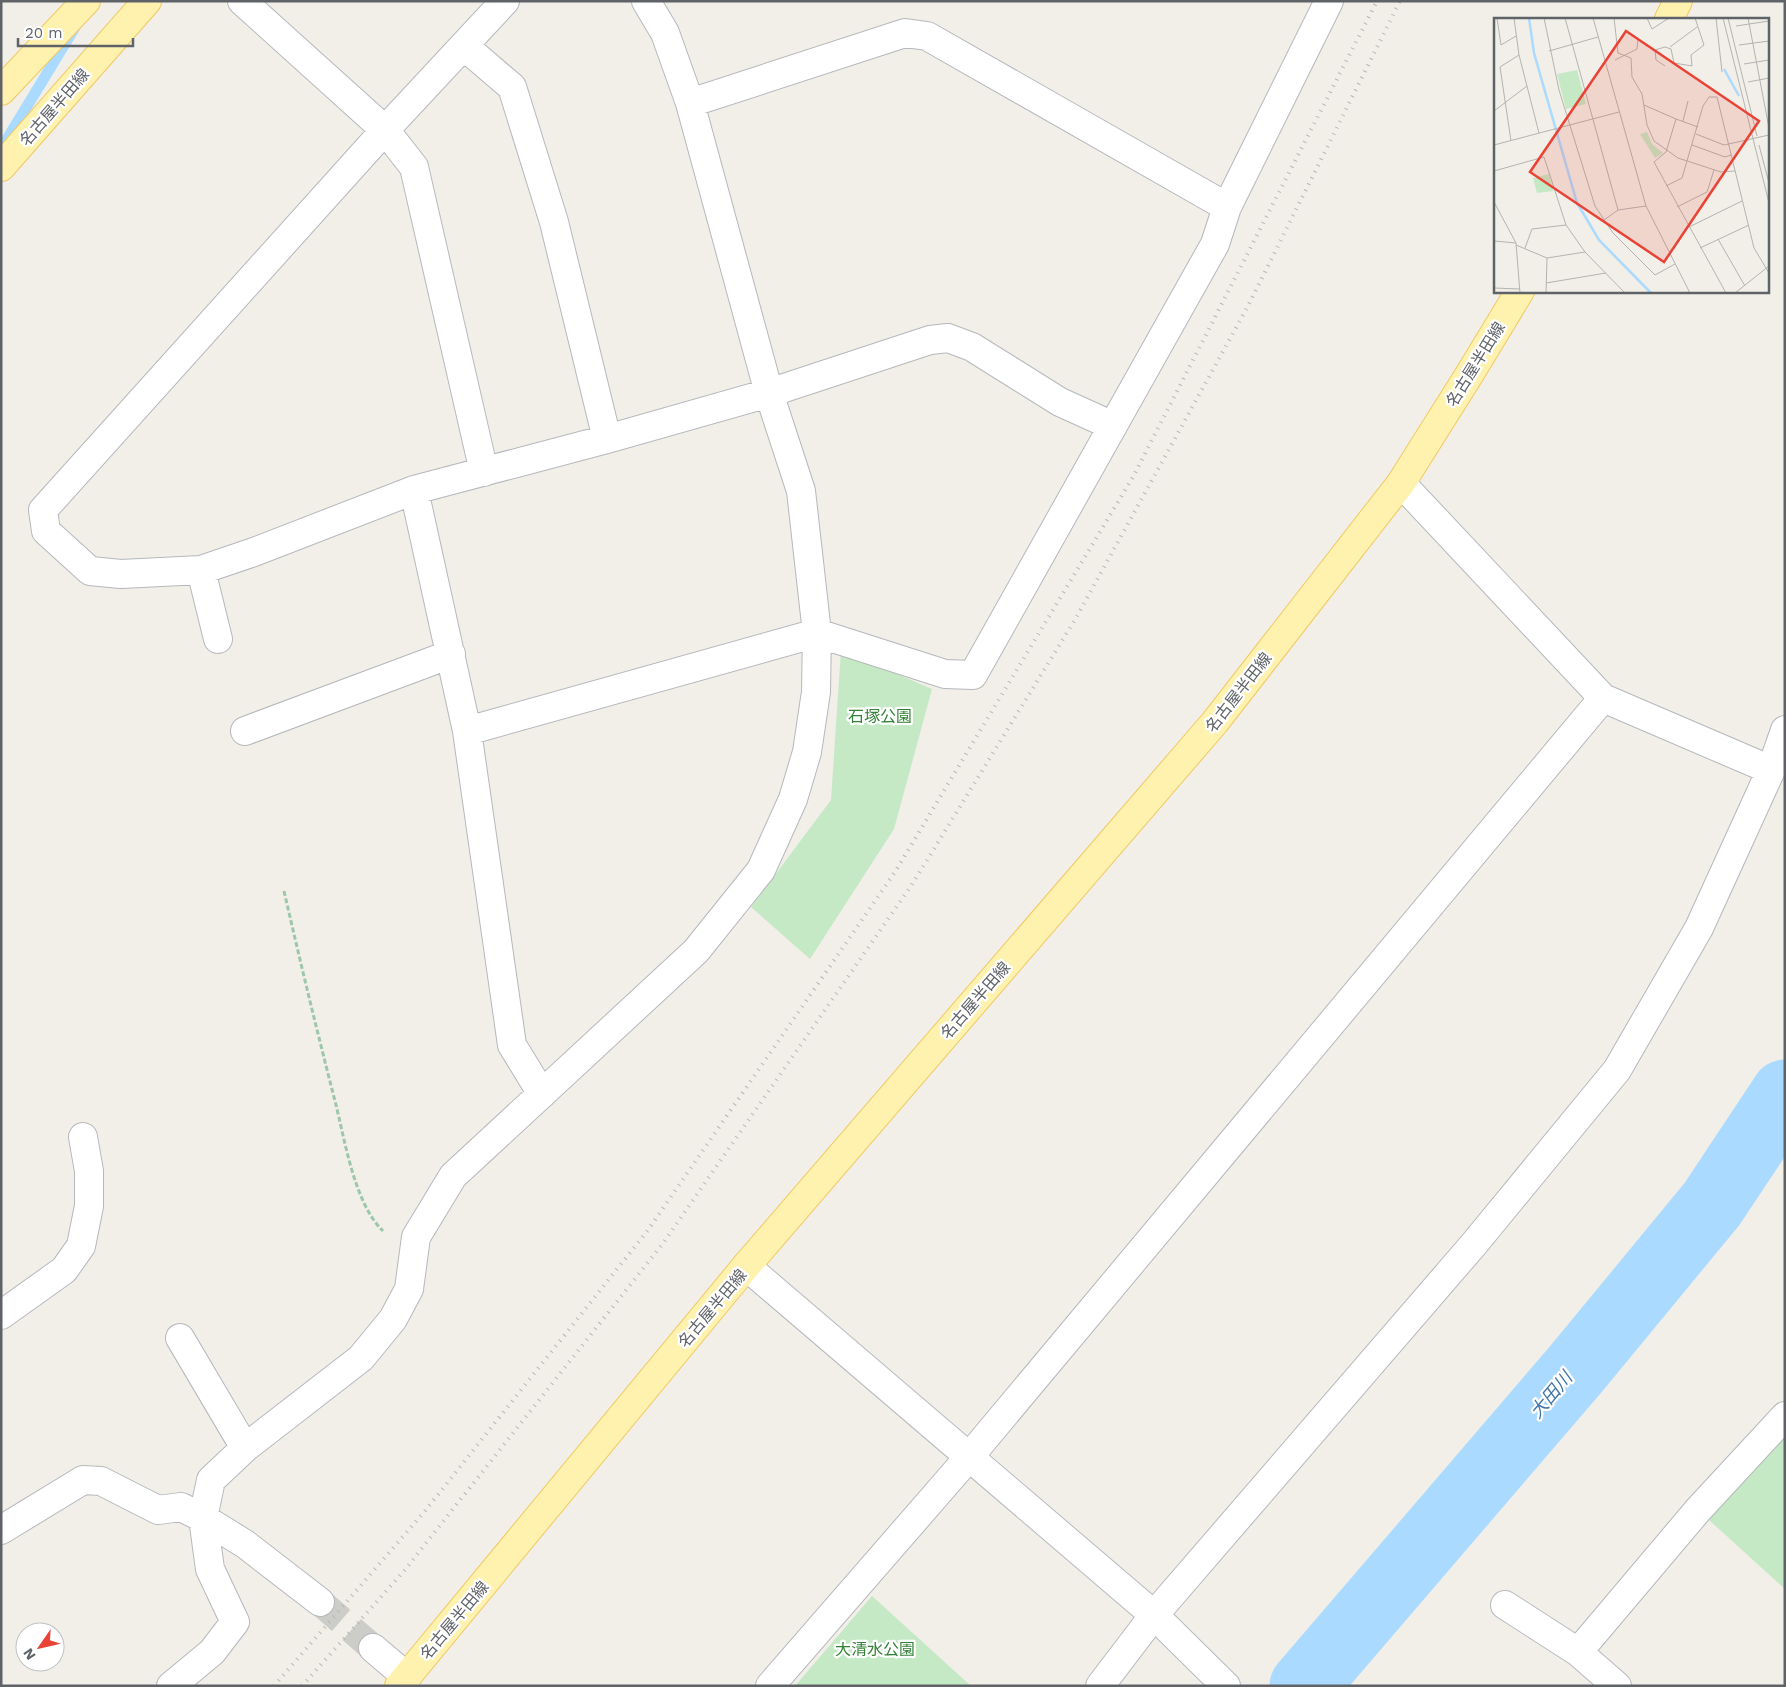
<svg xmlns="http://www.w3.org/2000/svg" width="1786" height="1687" viewBox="0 0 1786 1687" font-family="'Work Sans','Noto Sans JP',sans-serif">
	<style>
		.green { fill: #c5e8c5 }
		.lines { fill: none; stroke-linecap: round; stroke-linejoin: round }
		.stream { stroke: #aadaff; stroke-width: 11 }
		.river { stroke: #aadaff; stroke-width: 69 }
		.street-tunnel { stroke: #ccccc8; stroke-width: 28; stroke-dasharray: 28 14; stroke-linecap: butt }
		.street-casing { stroke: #b5b8bc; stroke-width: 30 }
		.secondary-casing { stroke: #b6babf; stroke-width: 30 }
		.primary-casing { stroke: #f2c960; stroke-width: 30 }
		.path { stroke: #9cc7a9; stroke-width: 3; stroke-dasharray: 5 2.5; stroke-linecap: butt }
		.street { stroke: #fff; stroke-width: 28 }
		.secondary { stroke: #fff; stroke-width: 28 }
		.primary { stroke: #fff2af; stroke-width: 28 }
		.rail { stroke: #b6b7b8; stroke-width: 4; stroke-dasharray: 1 6; stroke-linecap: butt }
		.labels { text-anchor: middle; stroke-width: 4.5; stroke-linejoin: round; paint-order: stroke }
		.street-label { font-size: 16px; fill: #5f6368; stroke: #fff }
		.park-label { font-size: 16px; fill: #348238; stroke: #fff }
		.water-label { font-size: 18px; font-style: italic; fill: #4174aa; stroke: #fff }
		.inset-river { fill: none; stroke: #aadaff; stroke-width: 2.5 }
		.inset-road { fill: none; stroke: #b3b3b1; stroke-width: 1 }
		.view { fill: #ea4335; fill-opacity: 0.15; stroke: #ea4335; stroke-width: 2.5 }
		.inset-edge { fill: none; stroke: #5f6368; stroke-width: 2.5 }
	</style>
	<rect width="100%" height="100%" fill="#f1efe8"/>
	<path class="green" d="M841 650 932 689 894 829 810 959 751 907 831 800Z
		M1785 1416V1589L1698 1510Z
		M872 1596 971 1686H795Z"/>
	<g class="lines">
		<path class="stream" d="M1 149 74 29"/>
		<path class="river" d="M1304 1686 1576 1369 1712 1204 1785 1094"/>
		<path class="street-tunnel" d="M320 1602 373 1648"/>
		<g class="street-casing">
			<path id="street" d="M242 1 385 130 414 167 484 472
				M505 1 385 130 43 510 46 531 90 571 121 574 201 570 254 552 414 490 607 439 769 393 930 340 948 338 972 347 1060 402 1113 426
				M464 46 512 87 554 222 607 439
				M690 103 905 33 927 36 1227 207
				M1401 483 1603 698 1771 770
				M414 490 467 731 817 633 945 674 973 675 1215 244 1227 207 1329 1
				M201 570 218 639
				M245 731 451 654
				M467 731 512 1045 542 1094
				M1 1315 64 1270 81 1246 89 1206V1171L83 1137
				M180 1338 245 1448
				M1 1530 83 1480 101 1481 158 1510 181 1507 203 1518 245 1544 320 1602
				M1505 1605 1578 1652
				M373 1648 407 1677
				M171 1686 212 1652 235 1622 210 1569 203 1518 211 1480 245 1448 361 1358 393 1319 409 1289 416 1237 453 1176 696 951 761 870 793 799 807 752 816 692 817 633 801 491 769 393 690 103 665 33 646 1
				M770 1686 969 1457 1603 698
				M1100 1686 1154 1615 1474 1244 1617 1070 1699 928 1771 770 1785 730
				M1617 1686 1578 1652 1698 1510 1785 1416"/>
		</g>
		<g class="secondary-casing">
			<path id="secondary" d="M746 1266 1154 1615 1226 1686"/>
		</g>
		<g class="primary-casing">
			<path id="primary" d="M1669 19 1678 1
				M1 91 86 1
				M1 167 147 1
				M399 1686 746 1266 1215 722 1401 483 1469 375 1520 291"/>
		</g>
		<path class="path" d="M284 891C300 961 317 1031 335 1101 345 1140 354 1203 383 1231"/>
		<use href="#street" class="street"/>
		<use href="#secondary" class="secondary"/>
		<use href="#primary" class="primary"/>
		<path class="rail" d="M274 1686 425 1511 648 1230 895 872 1133 477 1377 1
			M302 1686 404 1571 664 1242 913 883 1076 618 1248 306 1400 1"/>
	</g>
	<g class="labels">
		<g class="street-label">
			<text transform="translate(54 107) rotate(-49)" y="6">名古屋半田線</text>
			<text transform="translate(1475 364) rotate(-58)" y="6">名古屋半田線</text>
			<text transform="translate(1238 692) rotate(-52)" y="6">名古屋半田線</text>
			<text transform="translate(975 1000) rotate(-49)" y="6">名古屋半田線</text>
			<text transform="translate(712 1308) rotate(-50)" y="6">名古屋半田線</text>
			<text transform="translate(454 1620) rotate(-50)" y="6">名古屋半田線</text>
		</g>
		<g class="park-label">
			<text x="880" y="722">石塚公園</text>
			<text x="875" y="1655">大清水公園</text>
		</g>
		<g class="water-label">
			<text transform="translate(1551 1395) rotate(-50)" y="6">大田川</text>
		</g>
	</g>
	<g transform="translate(1494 18)">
		<rect width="275" height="275" fill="#f1efe8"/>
		<path d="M83 52 92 86 72 91 63 56ZM153 114 158 126 169 135 161 140 146 116ZM55 156 59 173 43 175 39 160Z" fill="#c5e8c5"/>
		<path class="inset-river" d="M35 0 40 35 83 185 105 222 157 275M230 51 245 78"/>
		<path class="inset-road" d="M3 0 7 27 22 18M20 0 25 37 45 115M50 0 65 72 101 188 119 215 161 257 181 246M71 0 124 192M99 0 152 188 196 275M120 0 124 35 137 40 138 59 148 76 153 107 160 123 184 140 227 154 241 153M153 0 158 11 175 0M222 0 228 54M229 0 275 185M234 0 263 118M254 0 275 110M242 8 275 3M245 27 275 23M176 29 203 9M55 33 104 19M121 42 143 31 144 21M250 46 275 42M171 48 162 42 161 32 171 29 177 31 180 45 198 48 197 37 210 27 201 0M254 64 275 60M150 87 182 101M0 93 33 68M189 103 194 83M204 109 182 101 172 134 160 144 232 275M202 116 230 127 275 117M17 123 6 49 25 37M0 127 125 94M198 127 231 139 237 137M265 127 275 165M0 153 50 139 72 207 91 234 131 275M172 168 188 160 209 88 215 79H223L260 230 275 255M0 184 22 225 26 275M183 189 213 174 220 152M110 202 124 192 152 188M195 209 248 183M224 221 251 268M0 223 22 225M22 227 53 240 91 234M31 230 38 211 72 207M206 230 255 207M52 265 112 255M0 270 26 271M52 275 53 240M241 275 275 248"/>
		<path class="view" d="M132 13 265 103 170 244 36 154Z"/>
		<rect width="275" height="275" class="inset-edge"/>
	</g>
	<rect width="1786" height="1687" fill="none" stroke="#5f6368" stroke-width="5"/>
	<g transform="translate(40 1647) rotate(236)"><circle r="24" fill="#ffffff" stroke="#bfc1c3"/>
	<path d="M0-4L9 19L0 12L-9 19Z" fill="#ea4335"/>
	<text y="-8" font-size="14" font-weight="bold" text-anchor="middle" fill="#5f6368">N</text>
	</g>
	<path d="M18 38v8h115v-8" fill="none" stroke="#5f6368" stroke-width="2.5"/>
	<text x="25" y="38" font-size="15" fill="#5f6368" stroke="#ffffff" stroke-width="4" paint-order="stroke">20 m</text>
</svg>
